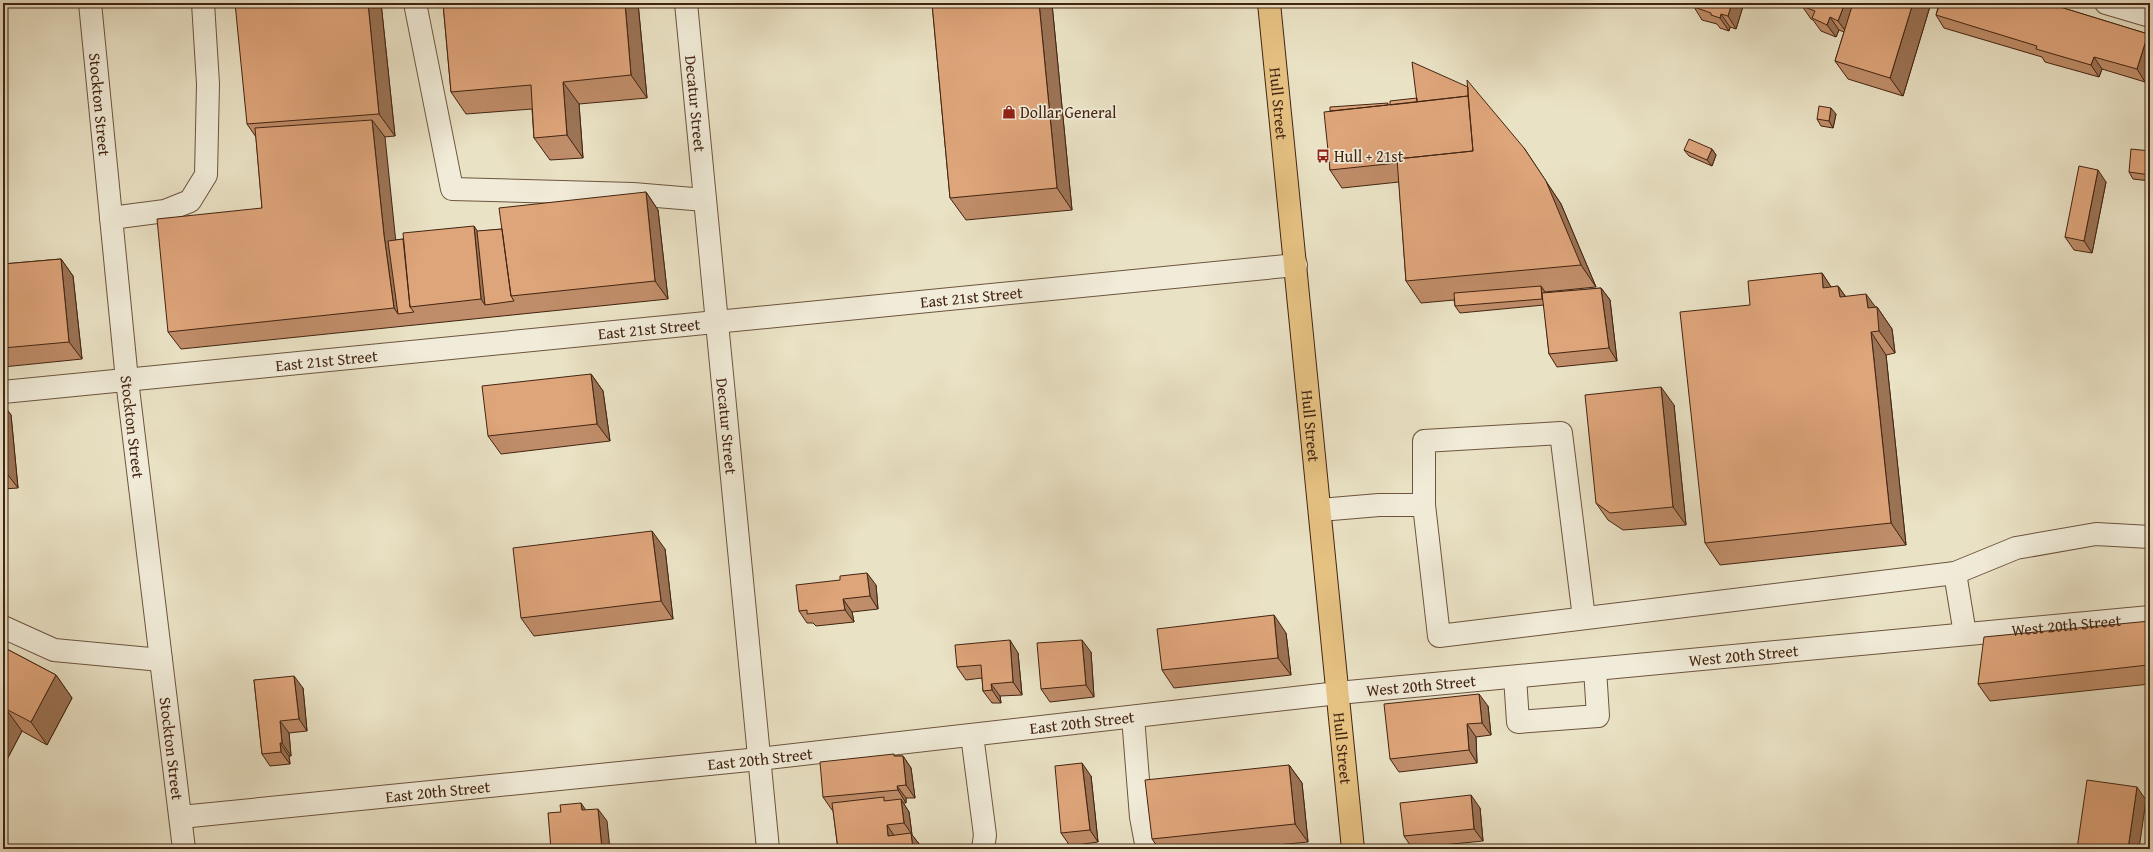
<svg xmlns="http://www.w3.org/2000/svg" width="2153" height="852" viewBox="0 0 2153 852" font-family="'Gentium Book Plus',serif">
	<style>
		.lines { fill: none; stroke-linecap: round; stroke-linejoin: round }
		.minor-casing { stroke: #6d543e; stroke-width: 24 }
		.major-casing { stroke: #432411; stroke-width: 24 }
		.minor { stroke: #f1ecd9; stroke-width: 22 }
		.major { stroke: #e5c182; stroke-width: 22 }
		.wall { fill: #bf8d69; stroke: #432411 }
		.shaded-wall { fill: #9b7355; stroke: #432411 }
		.building { fill: #dea47a; stroke: #432411 }
		.labels { text-anchor: middle; stroke-width: 3.5; stroke-linejoin: round; paint-order: stroke }
		.street-label { font-size: 16px; fill: #432411; stroke: #f1ecd9 }
		.poi-label { font-size: 16px; fill: #432411; stroke: #f1ecd9; text-anchor: start }
	</style>
	<rect width="100%" height="100%" fill="#eae2c5"/>
	<filter id="stains"><feTurbulence type="fractalNoise" baseFrequency=".005" numOctaves="4"/><feColorMatrix values="0 0 0 0 .2 0 0 0 0 .09 0 0 0 0 .02 0 0 0 .5 -.17"/></filter>
	<radialGradient id="worn" r=".72"><stop offset=".6" stop-color="#630" stop-opacity="0"/><stop offset="1" stop-color="#630" stop-opacity=".3"/></radialGradient>
	<g class="lines">
		<g class="minor-casing">
			<g id="minor">
				<path id="s1" d="M90 3 127 380 184 849"/>
				<path d="M415 3 452 189 633 194 705 200"/>
				<path id="s2" d="M686 3 768 849"/>
				<path d="M2106 3 2150 16"/>
				<path d="M111 218 165 211 190 201 206 175 208 84 203 3"/>
				<path id="s3" d="M3 392 1296 265"/>
				<path d="M1424 505V441L1561 433 1584 618"/>
				<path d="M1320 510 1379 505H1424L1439 636 1955 573 2016 548 2096 534 2150 537"/>
				<path d="M1955 573 1965 634"/>
				<path d="M3 627 54 650 161 660"/>
				<path d="M1515 677 1518 722 1598 716 1595 669"/>
				<path d="M1133 717 1141 817 1147 849"/>
				<path d="M972 735 985 835 983 849"/>
				<path id="s4" d="M181 817 759 759 1338 693 2150 617"/>
			</g>
		</g>
		<g class="major-casing">
			<g id="major">
				<path id="s5" d="M1269 3 1353 849"/>
			</g>
		</g>
		<use href="#minor" class="minor"/>
		<use href="#major" class="major"/>
	</g>
	<path class="wall" d="M381 3 395 136 384 137 395 240 502 229 646 192 658 210 668 299 181 349 168 332 262 208 256 137 247 124Z
		M443 3H638L647 98 579 104 583 158 550 160 534 138 532 109 466 114 451 92Z
		M932 3H1051L1052 4 1072 210 966 220 950 198Z
		M1744 3 1736 29 1730 27 1729 31 1720 28 1717 24 1702 20 1694 7Z
		M1931 3 1903 96 1848 79 1835 61 1844 32 1839 30 1836 37 1821 31 1813 20 1811 19 1802 6Z
		M1936 3H2047L2148 34 2150 37V67L2145 82 2102 69 2099 77 2045 62 2042 57 1944 28 1936 15 1939 4Z
		M1390 105 1539 171 1561 204 1596 287 1545 292 1546 293 1601 288 1610 300 1617 361 1557 367 1549 354 1544 305 1460 313 1455 306 1454 300 1421 303 1406 281 1399 182 1342 188 1330 170V111Z
		M1836 114 1833 128 1821 126 1817 119Z
		M1712 149 1716 155 1712 166 1689 156 1684 150Z
		M2150 151V181L2133 179 2129 172Z
		M2106 182 2092 253 2074 250 2065 237Z
		M61 259 73 276 82 359 3 367V264Z
		M1822 273 1831 287 1838 286 1846 297 1875 307H1877L1892 329 1895 353 1886 355 1906 545 1720 565 1705 543 1750 305Z
		M591 374 603 391 610 441 501 454 488 436Z
		M3 404 11 415 18 488 3 489Z
		M1674 405 1686 525 1623 530 1608 520 1596 503Z
		M665 549 673 619 534 636 521 618Z
		M876 585 878 609 852 612 854 622 816 626 813 623H807L799 611Z
		M2150 621V684L1990 701 1978 684Z
		M1286 633 1291 675 1174 688 1162 670Z
		M3 647 56 675 72 698 47 745 22 731 3 767Z
		M1091 652 1094 697 1050 702 1041 689Z
		M1018 653 1022 695 1000 696 1001 703H992L983 691 982 678 966 680 957 667Z
		M254 680 303 688 307 731 289 733 291 756H289L290 764 270 766 262 754Z
		M1488 706 1491 735 1476 737 1477 763 1399 772 1390 759Z
		M895 756H903L911 768 915 798H906V803H903L909 812 912 835 920 845V849H838L833 810H832L823 797Z
		M1289 765 1302 783 1308 842 1237 849H1159L1152 839Z
		M1091 776 1098 842 1070 846 1061 833Z
		M1480 808 1483 841 1412 848 1404 836Z"/>
	<path class="shaded-wall" d="M368 3H381L395 136 379 114Z
		M625 3H638L647 98 631 75Z
		M1039 3H1051L1052 4 1072 210 1057 188Z
		M1732 3H1744L1736 29 1728 16Z
		M1845 3H1859L1847 33 1838 21Z
		M1913 3H1931L1903 96 1890 78Z
		M1721 14 1730 27 1729 31 1720 18Z
		M1830 17 1839 30 1836 37 1827 25Z
		M2148 34 2150 37V67L2145 82 2137 69Z
		M2094 57 2102 69 2099 77 2091 65Z
		M563 82 579 104 583 158 567 135Z
		M1831 108 1836 114 1833 128 1829 121Z
		M372 120 385 137 397 253 398 314 394 308 384 235Z
		M1524 148 1561 204 1596 287 1581 265Z
		M1712 149 1716 155 1712 166 1707 160Z
		M2098 170 2106 182 2092 253 2084 241Z
		M646 192 658 210 668 299 655 281Z
		M474 226 486 244 485 305 481 299Z
		M61 259 73 276 82 359 69 342Z
		M1822 273 1837 296 1823 288Z
		M1541 286 1545 292 1547 305 1542 299Z
		M1838 286 1854 309 1840 297Z
		M1601 288 1610 300 1617 361 1609 348Z
		M1866 294 1877 309V307L1892 329 1895 353 1879 331 1868 308Z
		M1871 332 1886 355 1906 545 1891 523Z
		M591 374 603 391 610 441 597 424Z
		M1661 387 1674 405 1686 525 1673 507Z
		M3 404 11 415 18 488 5 471 3 447Z
		M652 531 665 549 673 619 661 601Z
		M867 573 876 585 878 609 870 596Z
		M843 599 852 612 854 622 845 610Z
		M1274 615 1286 633 1291 675 1278 658Z
		M1010 640 1018 653 1022 695 1013 682Z
		M1082 640 1091 652 1094 697 1086 685Z
		M2150 641V669L2148 665Z
		M56 675 72 698 47 745 31 722Z
		M294 676 303 688 307 731 299 719Z
		M991 684 1000 696 1001 703 992 690Z
		M1479 694 1488 706 1491 735 1482 723Z
		M6 709 22 731 3 767V715Z
		M280 721 289 733 291 756 282 743Z
		M1467 724 1476 737 1477 763 1469 750Z
		M280 743 289 756 290 764 281 752Z
		M903 756 911 768 915 798 906 785Z
		M1082 763 1091 776 1098 842 1090 830Z
		M1289 765 1302 783 1308 842 1295 824Z
		M897 786 906 798V803L898 790Z
		M2137 787 2146 800 2139 849H2128Z
		M1471 795 1480 808 1483 841 1474 829Z
		M901 799 909 812 912 835 920 845V849H913L911 833 904 823Z
		M581 803 590 816 582 810Z
		M598 809 607 821 610 849H602Z
		M887 825 895 837 888 836Z"/>
	<path class="building" d="M235 3H368L379 114 247 124Z
		M443 3H625L631 75 563 82 567 135 534 138 531 85 451 92Z
		M932 3H1039L1057 188 950 198Z
		M1695 3H1732L1728 16 1721 14 1720 18 1711 15V13L1694 7Z
		M1803 3H1845L1838 21 1830 17 1827 25 1812 18 1815 11 1802 6Z
		M1853 3H1913L1890 78 1835 61Z
		M1940 3H2047L2148 34 2137 69 2094 57 2091 65 2036 49 2037 46 1936 15Z
		M1412 62 1468 87V96L1417 102Z
		M1467 80 1524 148 1546 181 1581 265 1406 281 1397 159 1473 151Z
		M1468 96 1473 151 1397 159V163L1330 170 1324 112Z
		M1417 98V102L1390 105V101Z
		M1388 103V105L1330 111V107Z
		M1819 106 1831 108 1829 121 1817 119Z
		M372 120 384 235 394 308 168 332 157 219 262 208 255 128Z
		M1689 139 1712 149 1707 160 1684 150Z
		M2131 149 2150 151V175L2129 172Z
		M2079 166 2098 170 2084 241 2065 237Z
		M646 192 655 281 511 296 499 208Z
		M474 226 481 299 410 307 403 233Z
		M502 229 511 296 514 301 485 305 477 231Z
		M403 239 410 307 414 312 398 314 388 241Z
		M61 259 69 342 3 348V264Z
		M1822 273 1823 288 1838 286 1840 297 1866 294 1868 308 1877 307 1879 331 1871 332 1891 523 1705 543 1680 312 1750 305 1748 281Z
		M1541 286 1542 299 1455 306 1454 293Z
		M1601 288 1609 348 1549 354 1542 293Z
		M591 374 597 424 488 436 482 386Z
		M1661 387 1673 507 1610 513 1596 503 1585 395Z
		M3 447 5 471H3Z
		M652 531 661 601 521 618 513 548Z
		M867 573 870 596 843 599 845 610 807 614V610L799 611 796 585 840 580V576Z
		M1274 615 1278 658 1162 670 1157 629Z
		M2150 621V641L2148 665 1978 684 1984 637Z
		M1010 640 1013 682 991 684 992 690 983 691 981 665 957 667 955 645Z
		M1082 640 1086 685 1041 689 1037 643Z
		M3 647 56 675 31 722 6 709 3 715Z
		M294 676 299 719 280 721 282 743H280L281 752 262 754 254 680Z
		M1479 694 1482 723 1467 724 1469 750 1390 759 1384 704Z
		M894 754V756H903L906 785 897 786 898 790 823 797 820 762Z
		M1082 763 1090 830 1061 833 1055 766Z
		M1289 765 1295 824 1152 839 1145 780Z
		M2087 780 2137 787 2128 849H2077Z
		M1471 795 1474 829 1404 836 1400 803Z
		M884 797V801L901 799 904 823 887 825 888 836 911 833 913 849H838L832 803Z
		M581 803 582 810 598 809 602 849H551L548 813 561 812 560 805Z"/>
	<defs>
		<g id="shop-bare" transform="scale(1.08)"><path d="M-5-2.5h2.3a2.7 3.5 0 0 1 5.4 0H5L5.5 6h-11ZM-1.5-2.5h3a1.5 2.3 0 0 0-3 0Z" fill="#8f2418" stroke="#f1ecd9" stroke-width="2.5" paint-order="stroke"/></g>
		<g id="bus-bare" transform="scale(1.08)"><path d="M-5-6H5V4H4V6H2V4H-2V6H-4V4H-5ZM-3.5-4V0h7V-4ZM-3.5 1.2v1.5H-2V1.2ZM2 1.2v1.5H3.5V1.2Z" fill="#8f2418" stroke="#f1ecd9" stroke-width="2.5" paint-order="stroke"/></g>
	</defs>
	<g fill-rule="evenodd">
		<use href="#shop-bare" x="1009" y="112"/>
		<use href="#bus-bare" x="1323" y="156"/>
	</g>
	<g class="labels">
		<g class="street-label">
			<text dy="6" stroke="none"><textPath href="#s1" startOffset="102">Stockton Street</textPath></text>
			<text dy="6" stroke="none"><textPath href="#s2" startOffset="101">Decatur Street</textPath></text>
			<text dy="6" stroke="none"><textPath href="#s5" startOffset="101">Hull Street</textPath></text>
			<text dy="6" stroke="none"><textPath href="#s3" startOffset="973">East 21st Street</textPath></text>
			<text dy="6" stroke="none"><textPath href="#s3" startOffset="649">East 21st Street</textPath></text>
			<text dy="6" stroke="none"><textPath href="#s3" startOffset="325">East 21st Street</textPath></text>
			<text dy="6" stroke="none"><textPath href="#s1" startOffset="426">Stockton Street</textPath></text>
			<text dy="6" stroke="none"><textPath href="#s2" startOffset="425">Decatur Street</textPath></text>
			<text dy="6" stroke="none"><textPath href="#s5" startOffset="425">Hull Street</textPath></text>
			<text dy="6" stroke="none"><textPath href="#s4" startOffset="1895">West 20th Street</textPath></text>
			<text dy="6" stroke="none"><textPath href="#s4" startOffset="1571">West 20th Street</textPath></text>
			<text dy="6" stroke="none"><textPath href="#s4" startOffset="1247">West 20th Street</textPath></text>
			<text dy="6" stroke="none"><textPath href="#s4" startOffset="906">East 20th Street</textPath></text>
			<text dy="6" stroke="none"><textPath href="#s1" startOffset="750">Stockton Street</textPath></text>
			<text dy="6" stroke="none"><textPath href="#s5" startOffset="749">Hull Street</textPath></text>
			<text dy="6" stroke="none"><textPath href="#s4" startOffset="582">East 20th Street</textPath></text>
			<text dy="6" stroke="none"><textPath href="#s4" startOffset="258">East 20th Street</textPath></text>
		</g>
		<g class="poi-label">
			<text x="1020" y="118">Dollar General</text>
			<text x="1334" y="162">Hull + 21st</text>
		</g>
	</g>
	<rect width="2153" height="852" fill="none" stroke="#eae2c5" stroke-width="16"/>
	<rect x="4" y="4" width="2145" height="844" fill="none" stroke="#432411" stroke-width="2"/>
	<rect x="8" y="8" width="2137" height="836" fill="none" stroke="#432411"/>
	<rect width="100%" height="100%" filter="url(#stains)"/>
	<rect width="100%" height="100%" fill="url(#worn)"/>
</svg>
